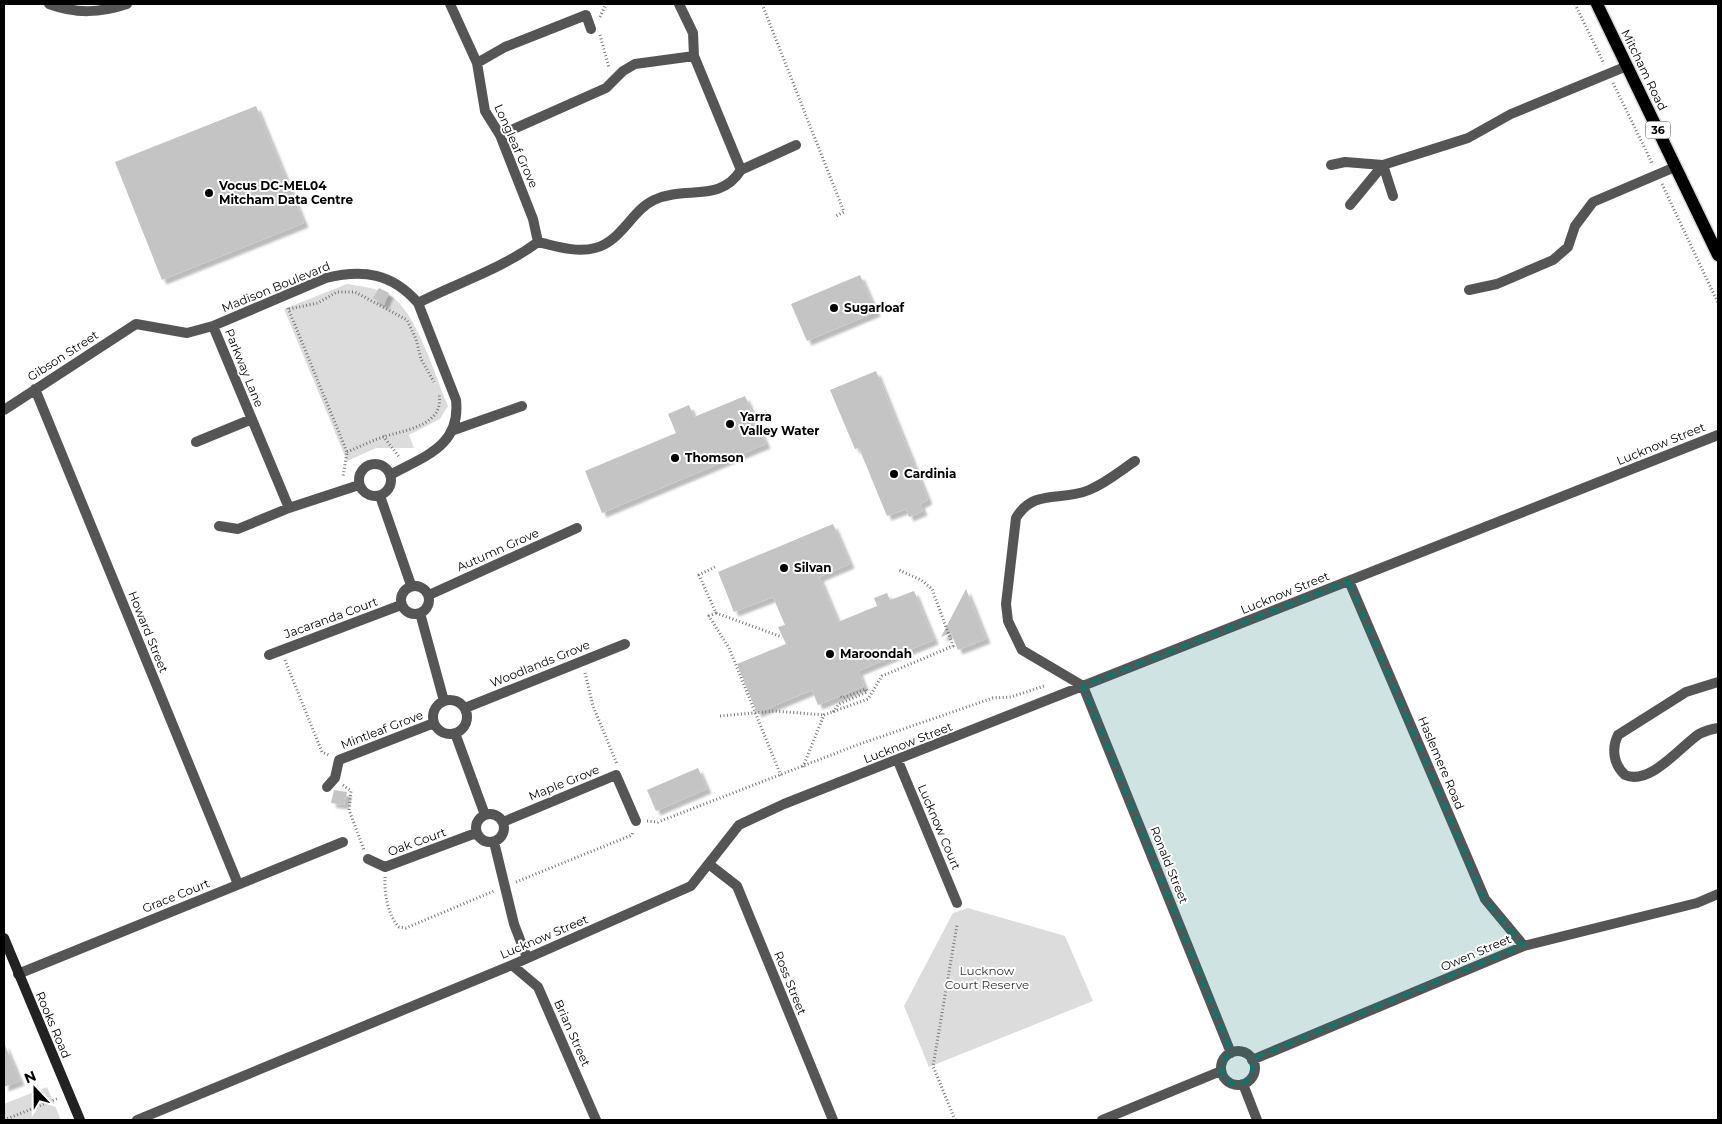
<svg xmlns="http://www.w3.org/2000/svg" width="1722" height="1124" viewBox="0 0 1722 1124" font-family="Montserrat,sans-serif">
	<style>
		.green { fill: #dcdcdc }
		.building { fill: #c4c4c4; filter: url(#shadow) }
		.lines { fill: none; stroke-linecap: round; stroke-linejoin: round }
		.primary-casing { stroke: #dbdbdb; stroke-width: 15 }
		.path { stroke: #777; stroke-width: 3; stroke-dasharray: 1 2.5; stroke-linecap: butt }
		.lane { stroke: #555; stroke-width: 10 }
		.street { stroke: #555; stroke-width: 10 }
		.secondary { stroke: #222; stroke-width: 10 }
		.primary { stroke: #000; stroke-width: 12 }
		.marked { fill: #0f766e; fill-opacity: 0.2; stroke: #0f766e; stroke-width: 4; stroke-dasharray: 10 6; stroke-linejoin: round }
		.poi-dot { fill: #000; stroke: #fff; stroke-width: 2 }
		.labels { text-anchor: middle; stroke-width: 4; stroke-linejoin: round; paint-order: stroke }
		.shield { fill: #fff; stroke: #4c4c4c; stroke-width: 1 }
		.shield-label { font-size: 11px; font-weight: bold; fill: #000 }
		.street-label { font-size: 12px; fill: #000; stroke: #fff }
		.poi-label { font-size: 12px; font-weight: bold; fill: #000; stroke: #fff; text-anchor: start }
		.park-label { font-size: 12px; fill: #333; stroke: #fff }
	</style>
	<defs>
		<filter id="shadow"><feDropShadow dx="4.5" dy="4.5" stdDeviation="1" flood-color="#0004"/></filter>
	</defs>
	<rect width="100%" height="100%" fill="#fff"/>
	<path class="green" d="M347 284C364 287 382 288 395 299 419 320 435 376 448 406L440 419 409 435 414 448H376L347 461 284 309Z
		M968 908 1065 936 1093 1001 929 1067 904 1006 953 913Z
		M47 1087 61 1120H4V1104Z"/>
	<path class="building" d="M256 106 304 223 162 280 115 162Z
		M860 275 876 312 807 341 791 304Z
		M379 288 389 293 384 305 373 298Z
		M876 371 928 500 920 504 923 511 909 517 906 509 887 516 859 448 855 449 830 390Z
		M745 396 766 444 602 513 585 471 676 433 668 414 689 405 694 417Z
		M833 524 850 564 819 577 838 622 877 606 874 598 887 593 890 600 914 591 934 640 858 671 864 686 818 705 812 690 757 713 737 664 786 644 778 627 785 625 773 597 734 612 718 572Z
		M966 589 986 639 958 650 951 633 941 637Z
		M698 768 707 789 656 811 647 790Z
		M334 790 347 792 344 805 331 803Z
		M4 1043 20 1081 4 1087Z"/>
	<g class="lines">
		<g class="primary-casing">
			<path id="primary" d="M1597 4 1718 255"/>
		</g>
		<path class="path" d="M762 4 844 212 836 216
			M1575 4 1604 64
			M600 17 606 4
			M600 35 609 68
			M1613 83 1653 165
			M1662 184 1718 303
			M288 308 347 452 343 477
			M289 309 318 303 337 292H355L407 320 416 339 421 359 434 382
			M383 436 400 458
			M347 452C359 447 371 441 383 437 404 430 445 426 439 394
			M715 567 699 575 716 613 709 616 729 648 781 776
			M716 613 782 637
			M285 660 322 752 329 755
			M585 673 593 706 617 764
			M833 712 839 704 867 692 866 689 843 698 840 696
			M720 716 775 711 824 715
			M803 767 824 715 868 699 882 676 953 646 932 589 921 580 899 570
			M343 785 351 791 349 810 364 850
			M647 821 658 822 857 745 993 698 1011 697 1044 686
			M385 877C384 893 388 916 399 927L406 928 494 891
			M516 882 632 835 633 831
			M4 1120 59 1098
			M955 1120 933 1066 957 925"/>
		<path class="lane" d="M1331 165 1345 162 1383 165 1468 138 1511 114 1627 66
			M1383 165 1393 196
			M1350 205 1383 165"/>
		<path class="street" d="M49 4C76 14 100 13 127 4
			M450 4 477 63 485 111 500 135 533 219 538 242
			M679 4 693 33 694 56
			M477 63 505 47 586 15 591 29
			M741 170 796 145
			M1469 290 1497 284 1553 260 1568 247 1575 226 1593 202 1675 167
			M418 303C459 282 500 270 538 242 556 246 576 253 595 248 621 242 632 210 654 200 686 185 719 204 741 170L694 56 635 64 623 71 606 88 500 135
			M213 326 289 508
			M35 389 238 884
			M4 410 136 324 187 333 213 326 326 278C363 269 392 273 418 303L456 400C461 446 425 456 390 475
			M454 430 522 406
			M196 442 252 419
			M1135 461C1120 471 1106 483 1089 490 1060 502 1034 488 1016 518L1006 604 1008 621 1022 650 1083 686 1231 1053
			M359 480a16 16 0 1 1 32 0a16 16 0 1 1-32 0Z
			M380 496 411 585
			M219 526 238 529 289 508 359 485
			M1349 581 1485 899 1524 946
			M401 600a14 14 0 1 1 28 0a14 14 0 1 1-28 0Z
			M429 595 577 528
			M420 613 444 701
			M269 655 401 605
			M1718 682 1686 692 1618 735C1611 749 1614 765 1625 775 1650 786 1681 746 1699 734 1705 731 1712 729 1718 728
			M433 717a17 17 0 1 1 34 0a17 17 0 1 1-34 0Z
			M465 708 625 644
			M455 733 485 815
			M898 761 957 903
			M327 787 335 778 339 760 434 723
			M476 828a14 14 0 1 1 28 0a14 14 0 1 1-28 0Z
			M503 822 616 775 636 821
			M494 842 514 924 527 958
			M368 859 385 867 476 833
			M710 865 737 886 833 1120
			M512 965 538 987 596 1120
			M18 974 343 842
			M1221 1068a17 17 0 1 1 34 0a17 17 0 1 1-34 0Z
			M1252 1060 1524 946 1697 903 1718 894
			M1243 1084 1257 1120
			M137 1120 512 965 691 886 739 825 784 804 1718 435
			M1102 1120 1221 1071"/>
		<path class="secondary" d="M4 938 80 1120"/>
		<use href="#primary" class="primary"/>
	</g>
	<path class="marked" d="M1349 581 1485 899 1524 946 1254 1059 1252 1077 1243 1084H1232L1223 1077 1221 1065 1231 1052 1083 686Z"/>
	<g class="poi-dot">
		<circle cx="209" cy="193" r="5"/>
		<circle cx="834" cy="308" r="5"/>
		<circle cx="730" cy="424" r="5"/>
		<circle cx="675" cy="458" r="5"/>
		<circle cx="894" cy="474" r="5"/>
		<circle cx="784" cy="568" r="5"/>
		<circle cx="830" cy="654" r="5"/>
	</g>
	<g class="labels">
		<rect class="shield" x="1645.5" y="121.5" width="25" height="17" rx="4"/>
		<g class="shield-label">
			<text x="1658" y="134">36</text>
		</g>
		<g class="street-label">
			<text transform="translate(1644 70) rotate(64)" y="4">Mitcham Road</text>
			<text transform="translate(516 146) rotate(66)" y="4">Longleaf Grove</text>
			<text transform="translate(276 287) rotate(-22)" y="4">Madison Boulevard</text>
			<text transform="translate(63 356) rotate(-33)" y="4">Gibson Street</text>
			<text transform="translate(244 368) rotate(68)" y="4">Parkway Lane</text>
			<text transform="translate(1661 444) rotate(-22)" y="4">Lucknow Street</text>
			<text transform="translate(498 550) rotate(-24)" y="4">Autumn Grove</text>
			<text transform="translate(1285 593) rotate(-22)" y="4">Lucknow Street</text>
			<text transform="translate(331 618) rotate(-20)" y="4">Jacaranda Court</text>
			<text transform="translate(148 632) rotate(68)" y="4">Howard Street</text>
			<text transform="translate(540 664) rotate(-22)" y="4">Woodlands Grove</text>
			<text transform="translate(382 730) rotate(-21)" y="4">Mintleaf Grove</text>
			<text transform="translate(908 743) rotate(-21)" y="4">Lucknow Street</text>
			<text transform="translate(1441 763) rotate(67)" y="4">Haslemere Road</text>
			<text transform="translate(564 783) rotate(-22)" y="4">Maple Grove</text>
			<text transform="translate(939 827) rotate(67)" y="4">Lucknow Court</text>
			<text transform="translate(417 842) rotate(-20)" y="4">Oak Court</text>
			<text transform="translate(1169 865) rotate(68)" y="4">Ronald Street</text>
			<text transform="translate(176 896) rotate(-22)" y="4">Grace Court</text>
			<text transform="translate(544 937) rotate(-23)" y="4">Lucknow Street</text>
			<text transform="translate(1476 953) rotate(-23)" y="4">Owen Street</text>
			<text transform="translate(790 983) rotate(68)" y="4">Ross Street</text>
			<text transform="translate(53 1025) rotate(67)" y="4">Rooks Road</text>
			<text transform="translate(572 1033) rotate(66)" y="4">Brian Street</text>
		</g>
		<g class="poi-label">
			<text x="219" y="190">Vocus DC-MEL04<tspan x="219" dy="14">Mitcham Data Centre</tspan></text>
			<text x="844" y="312">Sugarloaf</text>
			<text x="740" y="421">Yarra<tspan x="740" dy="14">Valley Water</tspan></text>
			<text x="685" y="462">Thomson</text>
			<text x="904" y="478">Cardinia</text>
			<text x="794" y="572">Silvan</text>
			<text x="840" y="658">Maroondah</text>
		</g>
		<g class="park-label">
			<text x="987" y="975">Lucknow<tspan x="987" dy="14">Court Reserve</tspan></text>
		</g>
	</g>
	<rect width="1722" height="1124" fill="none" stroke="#000000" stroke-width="10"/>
	<g transform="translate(35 1089) rotate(338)" stroke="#ffffff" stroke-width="4" paint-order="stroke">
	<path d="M0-4L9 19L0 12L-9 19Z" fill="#000000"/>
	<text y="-8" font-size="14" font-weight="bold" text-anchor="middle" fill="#000000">N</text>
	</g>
</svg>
